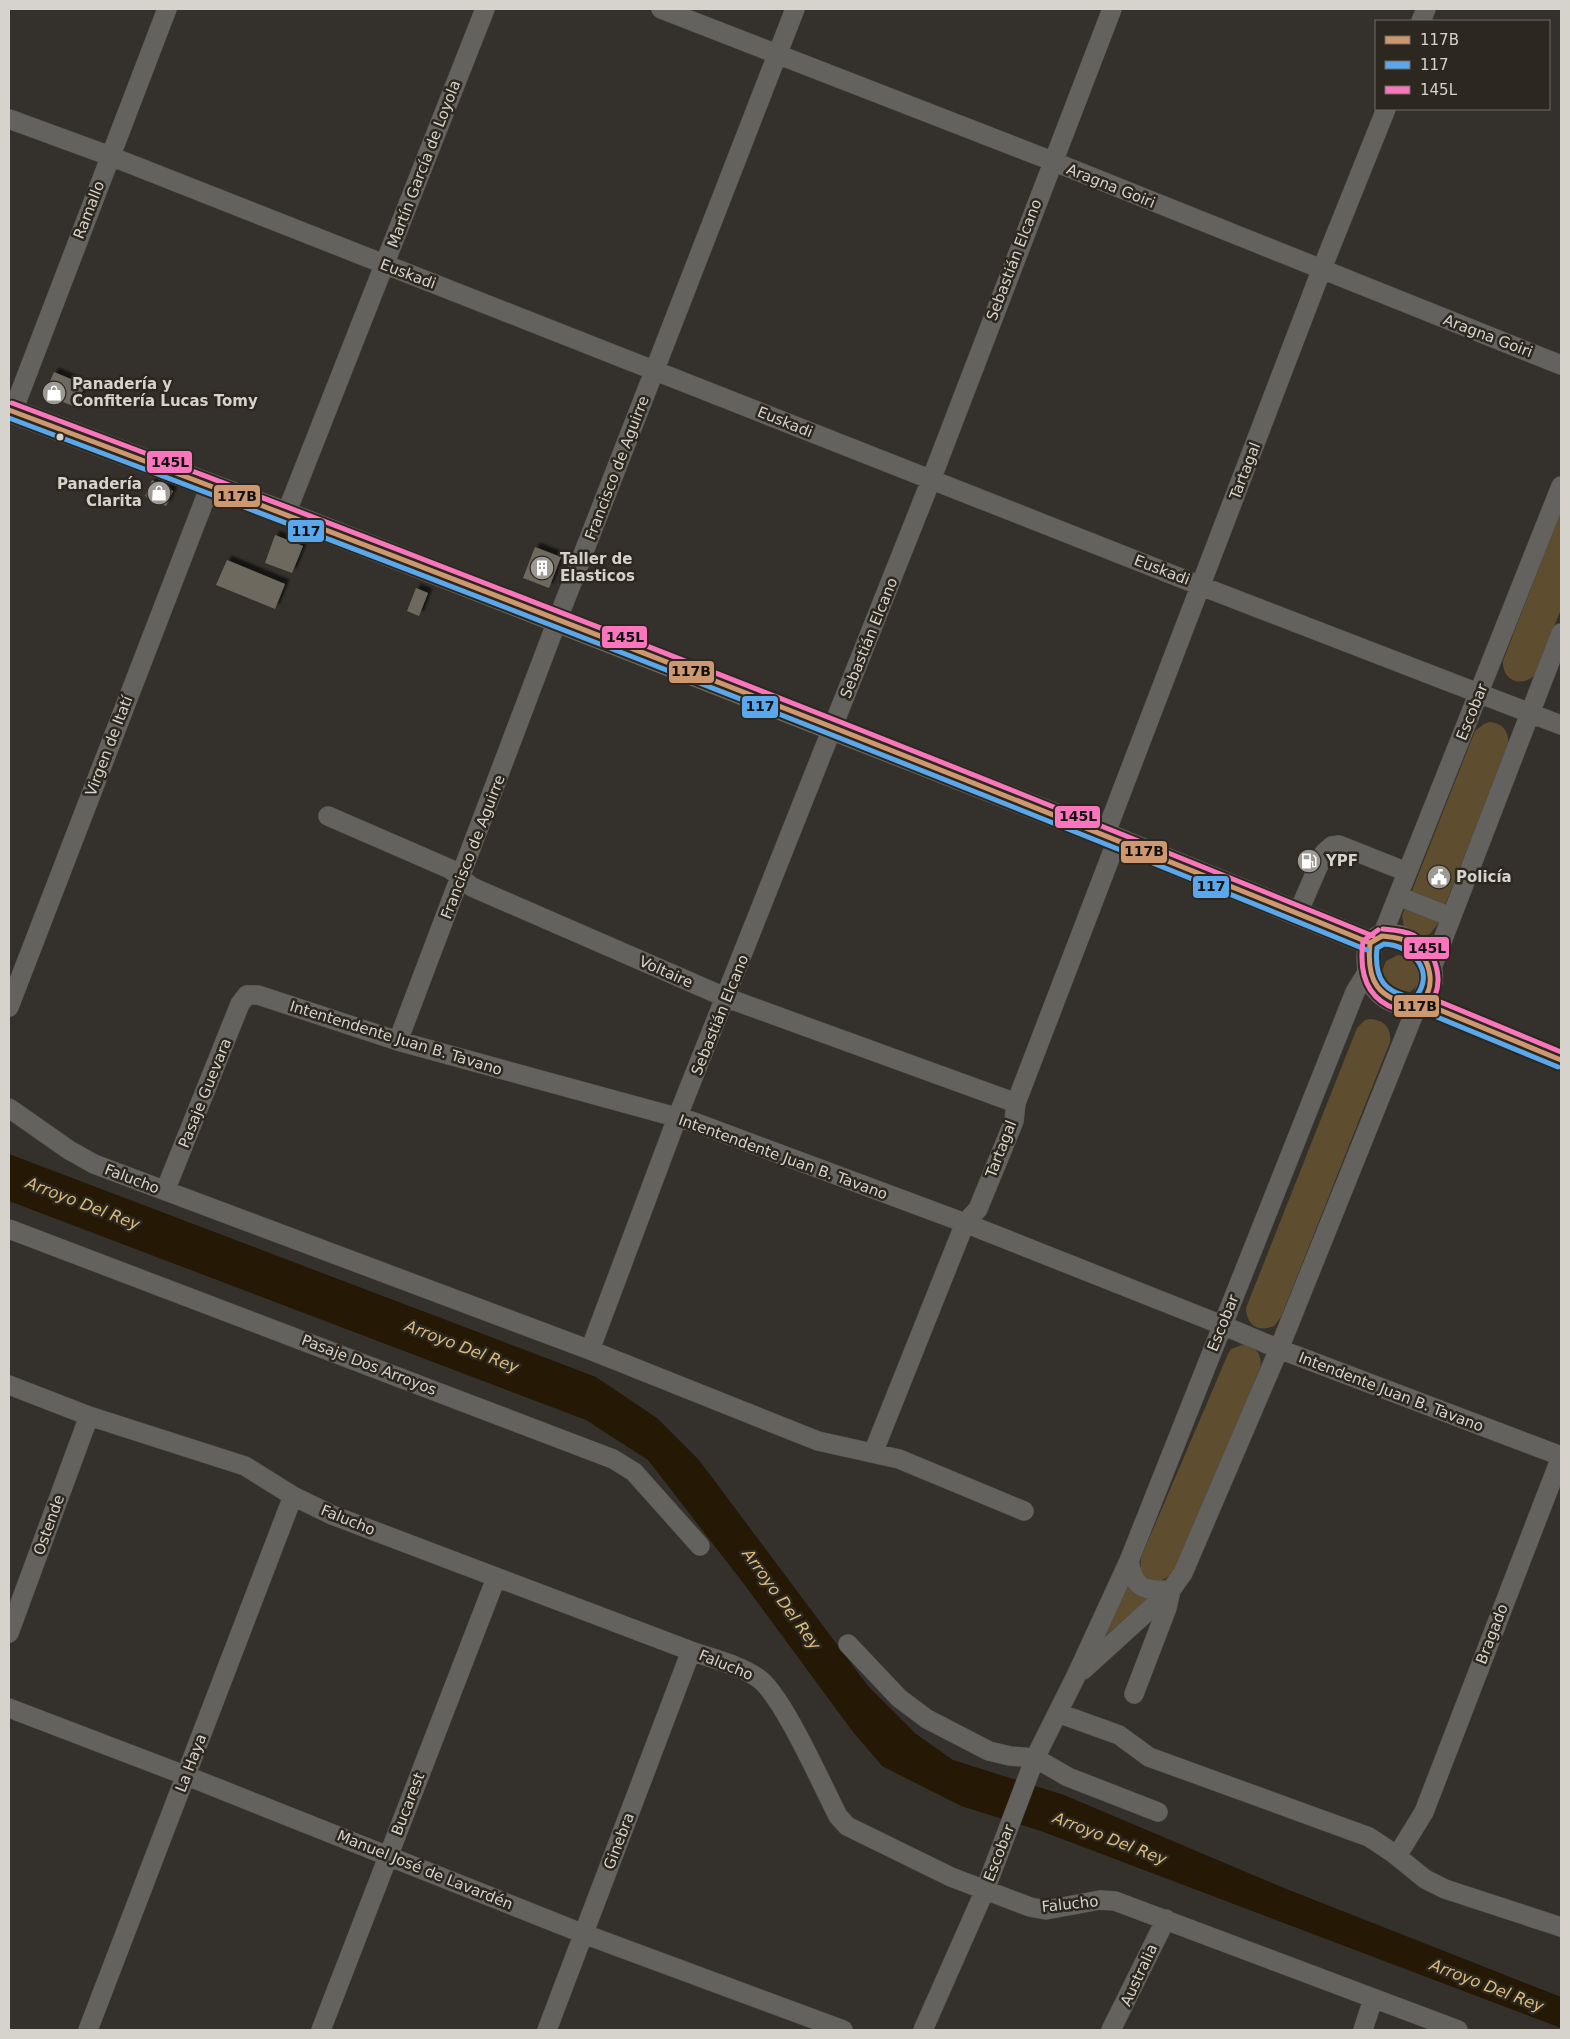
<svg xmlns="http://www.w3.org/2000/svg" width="1570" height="2039" viewBox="0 0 1570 2039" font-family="'DejaVu Sans',sans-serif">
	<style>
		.green { fill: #5e4e2f }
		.water { fill: #251804 }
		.building { fill: #6e695f; filter: url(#shadow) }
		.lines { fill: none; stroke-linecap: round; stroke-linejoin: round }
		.minor-casing { stroke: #504e4a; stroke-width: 20 }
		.major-casing { stroke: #504e4a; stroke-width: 25 }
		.minor { stroke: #64625e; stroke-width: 19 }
		.major { stroke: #6f6a60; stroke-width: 24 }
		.bus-1-casing { stroke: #2d281f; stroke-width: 9 }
		.bus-2-casing { stroke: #2d281f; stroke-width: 9 }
		.bus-3-casing { stroke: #2d281f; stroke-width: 9 }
		.bus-1 { stroke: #cd976f; stroke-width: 5 }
		.bus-2 { stroke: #5aa8eb; stroke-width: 5 }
		.bus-3 { stroke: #f975bc; stroke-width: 5 }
		.bus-dot { fill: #d6d3cd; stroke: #2d281f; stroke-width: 2 }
		.labels { text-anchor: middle; stroke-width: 5; stroke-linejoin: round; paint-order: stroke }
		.street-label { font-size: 15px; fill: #d6d3cd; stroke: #2d281f }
		.poi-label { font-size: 15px; font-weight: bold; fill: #d6d3cd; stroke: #2d281f; text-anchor: start }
		.water-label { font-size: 16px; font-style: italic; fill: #dcbb7d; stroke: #2d281f }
		.line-badge { stroke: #2d281f; stroke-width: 2 }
		.pale-badge-label { font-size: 14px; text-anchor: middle; font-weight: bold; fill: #111 }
	</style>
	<defs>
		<filter id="shadow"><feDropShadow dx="4.5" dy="-4.5" stdDeviation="1" flood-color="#0009"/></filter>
	</defs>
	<rect width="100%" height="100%" fill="#34312c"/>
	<path class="green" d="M1561 510V609L1535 675C1521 688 1502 681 1503 661Z
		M1489 722C1503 723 1510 732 1508 746L1437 925 1430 934 1418 937 1404 928 1402 916 1475 731 1484 724Z
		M1398 955 1412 958 1421 976C1416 987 1413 994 1399 995L1381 974 1386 961Z
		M1371 1019C1384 1020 1392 1029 1390 1042L1281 1317 1274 1326C1259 1333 1246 1325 1246 1308L1357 1028 1365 1020Z
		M1242 1345C1255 1345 1263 1354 1260 1368L1175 1570C1159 1591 1134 1580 1142 1555L1228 1354 1231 1349Z
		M1128 1575 1152 1597 1107 1634 1092 1652Z"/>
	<path class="water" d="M9 1154 596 1377 657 1418 699 1460 868 1686 916 1734 953 1760 1064 1795 1284 1888 1561 1997V2028L1041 1831 961 1806 882 1766 853 1732 744 1584 648 1460 586 1420 9 1201Z"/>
	<path class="building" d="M54 372 85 385 76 407 47 396V388Z
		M152 480 173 491 166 506 145 496Z
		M275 535 303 546 292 573 265 563Z
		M535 547 561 557 549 588 523 578Z
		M227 560 285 584 275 609 216 585Z
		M416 588 428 593 419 616 407 611Z"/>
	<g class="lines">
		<g class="minor-casing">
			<path id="minor" d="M661 9 1052 161 1561 365
				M1421 21 1426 9
				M9 119 110 156 1201 586 1561 725
				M13 411 167 9
				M286 514 485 9
				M328 816 450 869 472 887 727 998 1016 1103
				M1105 835 1321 271 1386 109
				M1398 896 1451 917
				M1298 913 1324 853 1332 846 1339 845 1407 872
				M1382 936 1561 486
				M1431 970 1561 633
				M1423 1003 1444 1013 1561 1060
				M9 1007 210 486
				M398 1041 557 621 795 9
				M9 1108 69 1150 94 1164 590 1350 818 1441 899 1459 1024 1511
				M165 1191 240 1004 247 995H258L398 1041 694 1122 965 1223 1222 1325 1279 1349 1561 1456
				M9 1229 613 1459 634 1472 700 1546
				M590 1350 677 1118 931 480 1112 9
				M9 1385 89 1416 245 1466 293 1496 332 1515 691 1651C713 1659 738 1664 758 1678 782 1694 822 1785 838 1816L847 1826 951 1877 1030 1907 1046 1910 1100 1900 1115 1901 1458 2030
				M873 1453 965 1223 978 1209 1014 1121 1016 1103 1117 840
				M1129 1561C1134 1589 1144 1591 1171 1590
				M9 1633 89 1416
				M848 1644 899 1698 927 1719 989 1751 1010 1756 1035 1758 1068 1777 1158 1812
				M1083 1670 1171 1590 1183 1573 1279 1349 1417 1006
				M1134 1694 1167 1608 1171 1590
				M9 1708 187 1776 584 1934 843 2030
				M1058 1713 1119 1735 1149 1757 1369 1837 1393 1853 1425 1879 1445 1889 1561 1927
				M1397 1856 1424 1812 1561 1457
				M88 2030 293 1496
				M321 2030 496 1578
				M547 2030 691 1651
				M923 2030 985 1890 1035 1758 1076 1676 1129 1561 1355 992 1368 971
				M1111 2030 1166 1919
				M1363 2030 1373 1999"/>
		</g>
		<g class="major-casing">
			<path id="major" d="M9 410 286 514 1105 835 1370 943
				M1382 936C1388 937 1395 936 1401 938 1420 945 1436 967 1429 987 1426 996 1424 1002 1417 1006 1378 1002 1364 981 1370 943Z"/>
		</g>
		<use href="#minor" class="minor"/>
		<use href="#major" class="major"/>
		<g class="bus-1-casing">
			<path id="bus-1" d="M9 410C465 581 919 759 1370 943
				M1382 936C1392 937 1400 937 1409 942 1430 955 1440 989 1417 1006 1378 999 1366 982 1370 943Z
				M1423 1003 1561 1060"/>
		</g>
		<g class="bus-2-casing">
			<path id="bus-2" d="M9 418C464 589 917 766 1367 950
				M1384 944C1412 945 1437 972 1415 998 1384 993 1374 979 1377 948Z
				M1420 1010 1558 1067"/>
		</g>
		<g class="bus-3-casing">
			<path id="bus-3" d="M12 403C468 574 922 752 1373 936
				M1378 930 1363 941C1359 971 1365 998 1396 1009 1404 1012 1412 1014 1420 1013 1450 994 1439 951 1413 935 1403 930 1394 930 1383 929
				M1426 996 1561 1052"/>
		</g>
		<use href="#bus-1" class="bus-1"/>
		<use href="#bus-2" class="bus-2"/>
		<use href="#bus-3" class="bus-3"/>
	</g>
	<defs>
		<g id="shop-disc" transform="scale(1.25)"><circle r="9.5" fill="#9d9a95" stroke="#2d281f"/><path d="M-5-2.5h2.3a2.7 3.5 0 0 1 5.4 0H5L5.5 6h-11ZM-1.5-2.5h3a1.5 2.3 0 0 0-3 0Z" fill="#fff"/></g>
		<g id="building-disc" transform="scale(1.25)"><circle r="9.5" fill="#9d9a95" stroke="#2d281f"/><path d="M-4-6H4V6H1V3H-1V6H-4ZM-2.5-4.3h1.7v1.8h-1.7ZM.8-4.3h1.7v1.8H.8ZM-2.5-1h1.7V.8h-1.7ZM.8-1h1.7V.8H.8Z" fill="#fff"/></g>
		<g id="fuel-disc" transform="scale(1.25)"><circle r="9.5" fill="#9d9a95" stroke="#2d281f"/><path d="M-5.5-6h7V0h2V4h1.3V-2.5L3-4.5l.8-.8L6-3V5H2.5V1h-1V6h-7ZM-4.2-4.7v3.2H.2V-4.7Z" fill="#fff"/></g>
		<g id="civic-disc" transform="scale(1.25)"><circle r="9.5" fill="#9d9a95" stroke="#2d281f"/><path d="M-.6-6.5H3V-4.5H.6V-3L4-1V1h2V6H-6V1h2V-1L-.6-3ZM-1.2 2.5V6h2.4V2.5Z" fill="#fff"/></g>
	</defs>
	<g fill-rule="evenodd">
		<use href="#shop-disc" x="54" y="393"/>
		<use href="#shop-disc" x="159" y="493"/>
		<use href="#building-disc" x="542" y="568"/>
		<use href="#fuel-disc" x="1309" y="861"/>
		<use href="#civic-disc" x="1439" y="877"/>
	</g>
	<circle class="bus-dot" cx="60" cy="437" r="4.5"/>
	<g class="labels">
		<g class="street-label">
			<text transform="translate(424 164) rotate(-69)" y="5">Martín García de Loyola</text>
			<text transform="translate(1111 186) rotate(22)" y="5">Aragna Goiri</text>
			<text transform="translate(89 210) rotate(-69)" y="5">Ramallo</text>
			<text transform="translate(1014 260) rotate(-69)" y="5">Sebastián Elcano</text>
			<text transform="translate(408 274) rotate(21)" y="5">Euskadi</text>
			<text transform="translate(1488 336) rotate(21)" y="5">Aragna Goiri</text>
			<text transform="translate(785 422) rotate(22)" y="5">Euskadi</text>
			<text transform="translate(617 468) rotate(-69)" y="5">Francisco de Aguirre</text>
			<text transform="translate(1245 471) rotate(-69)" y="5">Tartagal</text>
			<text transform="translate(1162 570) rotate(21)" y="5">Euskadi</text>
			<text transform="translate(869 638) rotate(-68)" y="5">Sebastián Elcano</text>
			<text transform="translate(1472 712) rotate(-68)" y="5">Escobar</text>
			<text transform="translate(109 746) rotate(-69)" y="5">Virgen de Itatí</text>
			<text transform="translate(473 847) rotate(-69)" y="5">Francisco de Aguirre</text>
			<text transform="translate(666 972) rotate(24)" y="5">Voltaire</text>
			<text transform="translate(720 1015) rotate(-68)" y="5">Sebastián Elcano</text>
			<text transform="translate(396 1038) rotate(17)" y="5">Intentendente Juan B. Tavano</text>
			<text transform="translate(205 1093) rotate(-68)" y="5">Pasaje Guevara</text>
			<text transform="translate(1001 1149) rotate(-69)" y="5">Tartagal</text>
			<text transform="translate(783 1157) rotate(20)" y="5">Intentendente Juan B. Tavano</text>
			<text transform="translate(132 1179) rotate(21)" y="5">Falucho</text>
			<text transform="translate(1223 1323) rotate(-68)" y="5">Escobar</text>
			<text transform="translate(369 1365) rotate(21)" y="5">Pasaje Dos Arroyos</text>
			<text transform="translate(1391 1392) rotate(21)" y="5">Intendente Juan B. Tavano</text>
			<text transform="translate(348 1520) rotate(22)" y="5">Falucho</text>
			<text transform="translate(49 1525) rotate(-70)" y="5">Ostende</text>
			<text transform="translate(1492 1634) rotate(-69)" y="5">Bragado</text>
			<text transform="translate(726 1665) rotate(22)" y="5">Falucho</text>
			<text transform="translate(191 1763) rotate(-69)" y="5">La Haya</text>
			<text transform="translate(408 1804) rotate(-69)" y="5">Bucarest</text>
			<text transform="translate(619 1841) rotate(-69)" y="5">Ginebra</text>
			<text transform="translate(999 1853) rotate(-69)" y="5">Escobar</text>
			<text transform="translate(425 1870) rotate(22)" y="5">Manuel José de Lavardén</text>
			<text transform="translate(1070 1904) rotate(-6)" y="5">Falucho</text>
			<text transform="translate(1139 1975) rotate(-65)" y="5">Australia</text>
		</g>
		<g class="poi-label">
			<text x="72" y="389">Panadería y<tspan x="72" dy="17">Confitería Lucas Tomy</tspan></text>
			<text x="142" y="489" text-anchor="end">Panadería<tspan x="142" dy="17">Clarita</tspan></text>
			<text x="560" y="564">Taller de<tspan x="560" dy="17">Elasticos</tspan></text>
			<text x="1326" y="866">YPF</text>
			<text x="1456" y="882">Policía</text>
		</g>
		<g class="water-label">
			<text transform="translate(83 1203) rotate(21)" y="6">Arroyo Del Rey</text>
			<text transform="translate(462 1346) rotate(21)" y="6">Arroyo Del Rey</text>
			<text transform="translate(782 1599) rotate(54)" y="6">Arroyo Del Rey</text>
			<text transform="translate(1110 1838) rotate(21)" y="6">Arroyo Del Rey</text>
			<text transform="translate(1487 1985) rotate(21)" y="6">Arroyo Del Rey</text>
		</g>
	</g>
	<g class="line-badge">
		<rect x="146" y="450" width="47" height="24" rx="5" fill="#f975bc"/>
		<rect x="213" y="484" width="48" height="24" rx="5" fill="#cd976f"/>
		<rect x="287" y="519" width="38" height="24" rx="5" fill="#5aa8eb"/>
		<rect x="601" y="625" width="47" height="24" rx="5" fill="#f975bc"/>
		<rect x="668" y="660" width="47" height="24" rx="5" fill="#cd976f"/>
		<rect x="741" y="695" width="38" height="24" rx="5" fill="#5aa8eb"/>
		<rect x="1054" y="805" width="47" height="24" rx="5" fill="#f975bc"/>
		<rect x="1120" y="840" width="48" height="24" rx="5" fill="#cd976f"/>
		<rect x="1192" y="875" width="38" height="24" rx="5" fill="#5aa8eb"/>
		<rect x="1403" y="936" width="47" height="24" rx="5" fill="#f975bc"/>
		<rect x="1393" y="994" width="47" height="24" rx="5" fill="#cd976f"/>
	</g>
	<g class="pale-badge-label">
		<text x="170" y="467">145L</text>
		<text x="237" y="501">117B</text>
		<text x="306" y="536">117</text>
		<text x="625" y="642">145L</text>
		<text x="691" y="676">117B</text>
		<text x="760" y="711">117</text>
		<text x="1078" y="821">145L</text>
		<text x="1144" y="856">117B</text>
		<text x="1211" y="891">117</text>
		<text x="1427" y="953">145L</text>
		<text x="1417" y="1011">117B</text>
	</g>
	<rect width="1570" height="2039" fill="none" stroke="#d6d3cd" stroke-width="20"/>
	<rect x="1375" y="20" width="175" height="90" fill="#2d281f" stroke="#716c65"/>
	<rect x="1385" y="36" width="25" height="8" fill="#cd976f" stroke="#716c65"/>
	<text x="1420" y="45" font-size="15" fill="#d6d3cd">117B</text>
	<rect x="1385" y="61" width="25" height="8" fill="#5aa8eb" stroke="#716c65"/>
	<text x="1420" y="70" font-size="15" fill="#d6d3cd">117</text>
	<rect x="1385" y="86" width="25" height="8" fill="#f975bc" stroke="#716c65"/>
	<text x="1420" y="95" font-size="15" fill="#d6d3cd">145L</text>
</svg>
